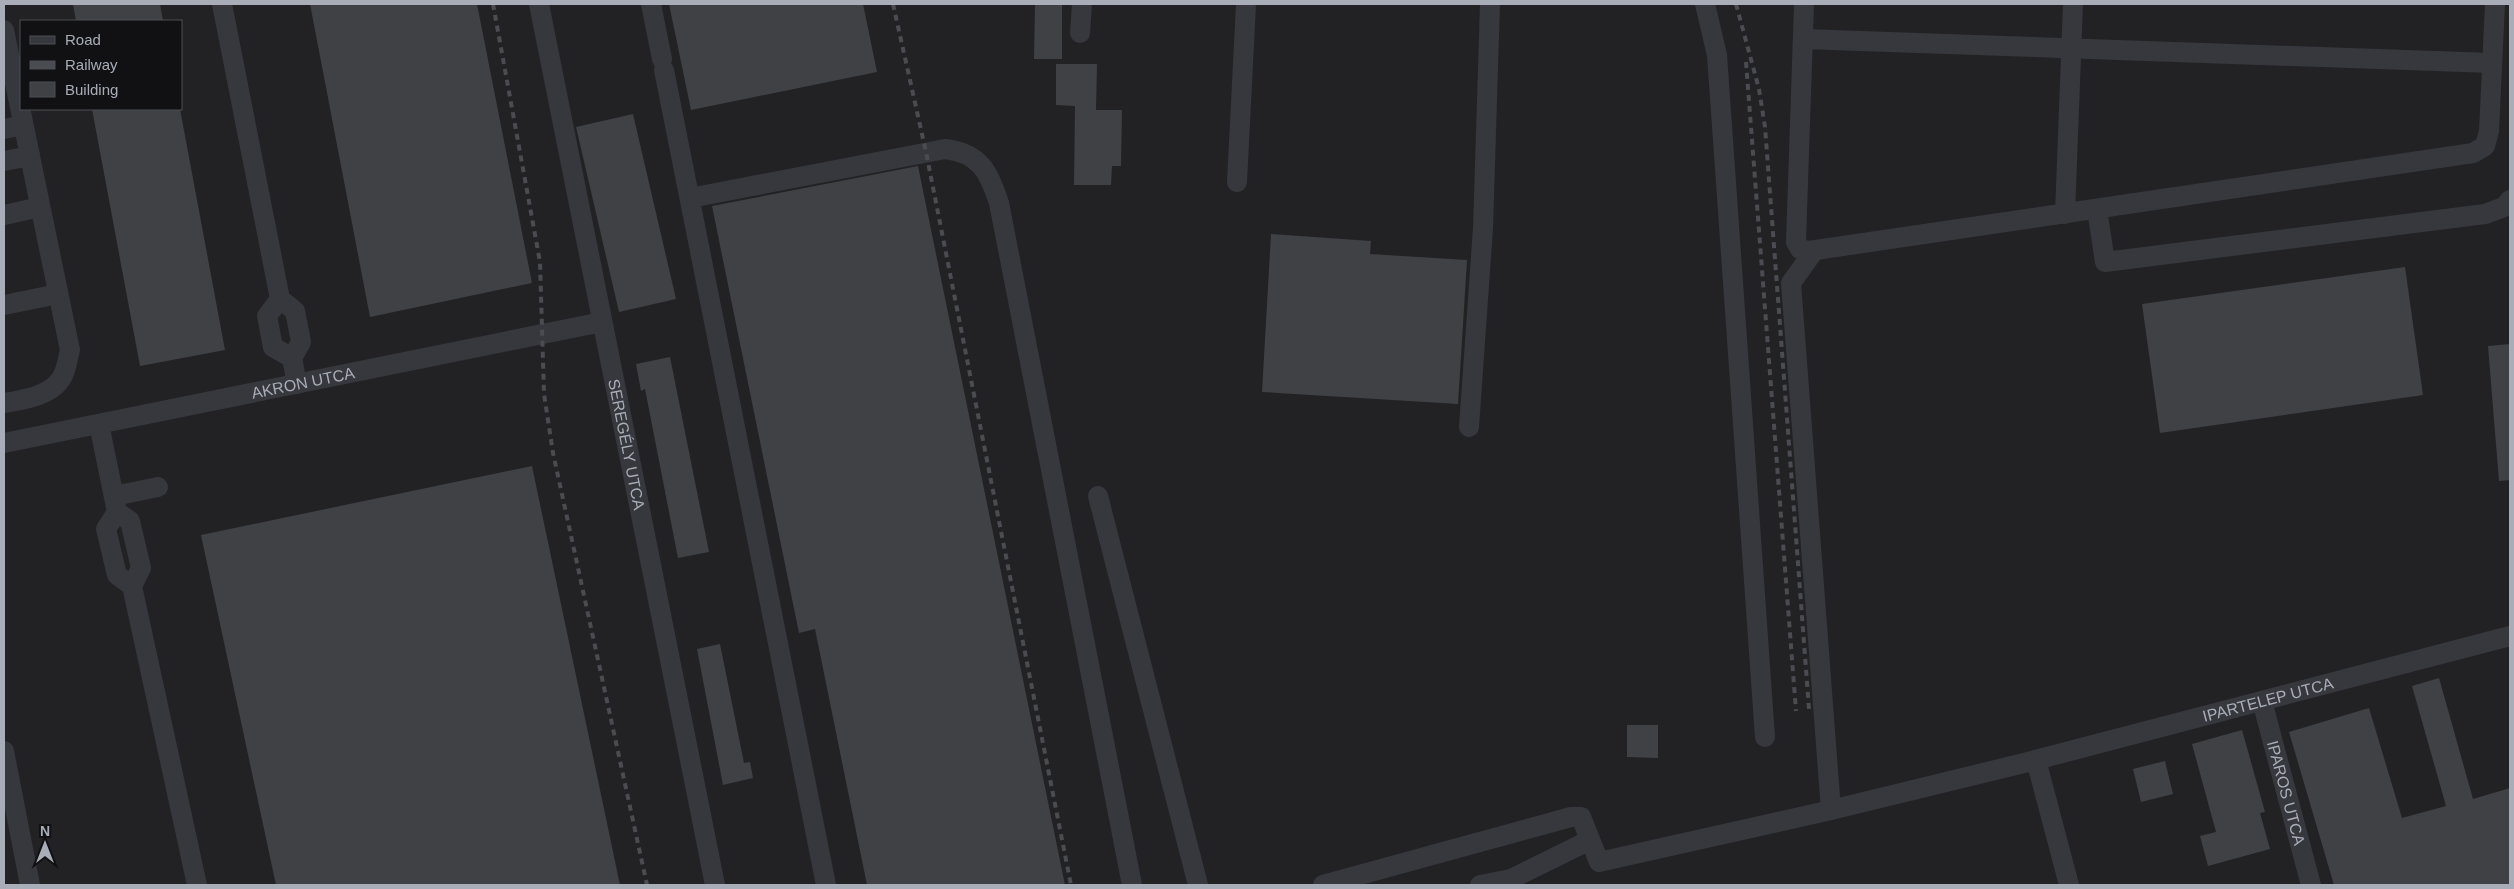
<svg xmlns="http://www.w3.org/2000/svg" width="2514" height="889" viewBox="0 0 2514 889" font-family="Arial,sans-serif">
	<style>
		.built { fill: #222225; fill-rule: evenodd }
		.building { fill: #404145 }
		.lines { fill: none; stroke-linecap: round; stroke-linejoin: round }
		.minor { stroke: #37383d; stroke-width: 20 }
		.rail { stroke: #4a4c52; stroke-width: 4; stroke-dasharray: 6 5; stroke-linecap: butt }
		.labels { text-anchor: middle; stroke-width: 5; stroke-linejoin: round; paint-order: stroke }
		.street-label { font-size: 16px; fill: #a8adb8; stroke: #111113 }
	</style>
	<rect width="100%" height="100%" fill="#161618"/>
	<path class="built" d="M4 4H2510V885H4ZM21 21H181V109H21Z"/>
	<path class="building" d="M73 4H160L163 21H76Z
		M310 4H477L532 283 370 317Z
		M669 4H863L877 72 691 110Z
		M1035 4H1062V59H1034Z
		M1056 64H1097L1096 110H1122L1121 166H1112L1111 185H1074L1075 106 1056 105Z
		M92 109H180L225 350 140 366Z
		M633 114 676 299 619 312 576 127Z
		M918 166 1065 885H867L815 629 799 633 712 206Z
		M1271 234 1371 241 1370 254 1467 260 1458 404 1262 392Z
		M2405 267 2423 395 2160 433 2142 304Z
		M2510 344V480L2499 481 2488 346Z
		M670 357 709 552 678 558 645 389 641 391 636 364Z
		M532 466 620 885H276L201 535Z
		M720 644 744 763 750 762 753 778 723 785 697 649Z
		M2439 678 2473 799 2510 788V885H2334L2289 732 2369 708 2402 818 2446 806 2412 686Z
		M1627 725H1658V758L1627 757Z
		M2242 730 2265 812 2260 813 2270 849 2208 866 2200 836 2216 832 2192 744Z
		M2165 761 2173 794 2141 802 2133 769Z"/>
	<g class="lines">
		<g class="minor">
			<path d="M222 4 280 299 267 316 273 347 292 358 297 384"/>
			<path id="s1" d="M539 4 715 885"/>
			<path d="M651 4 662 59"/>
			<path d="M1705 4 1717 55 1765 737"/>
			<path d="M1804 4 1796 242 1800 249 1809 251 2473 153 2485 146 2489 131 2495 4"/>
			<path d="M4 30 70 350C68 357 67 366 64 373 56 395 24 400 4 403"/>
			<path d="M1080 33 1082 4"/>
			<path d="M1803 39 2492 63"/>
			<path d="M664 70 826 885"/>
			<path d="M4 129 23 125"/>
			<path d="M4 161 30 156"/>
			<path d="M1237 182 1246 4"/>
			<path d="M690 198 945 149C980 153 989 172 999 203L1132 885"/>
			<path d="M2097 209 2105 262 2485 214 2504 207 2510 200"/>
			<path d="M2065 214 2073 4"/>
			<path d="M4 215 40 207"/>
			<path d="M1814 251 1791 283 1831 810"/>
			<path d="M280 299 295 311 301 342 292 358"/>
			<path d="M4 305 58 294"/>
			<path d="M99 424 117 512 106 529 117 575 132 586 197 885"/>
			<path d="M1469 427 1483 228 1490 4"/>
			<path id="s2" d="M4 443 602 322"/>
			<path d="M114 496 158 487"/>
			<path d="M1098 496 1198 885"/>
			<path d="M117 512 130 521 141 568 132 586"/>
			<path id="s3" d="M2262 701 2311 885"/>
			<path d="M4 751 30 885"/>
			<path d="M2036 760 2069 885"/>
			<path id="s4" d="M1323 885 1571 817H1581L1599 862 1831 810 2024 763 2510 636"/>
			<path d="M1480 885 1511 879 1590 840"/>
		</g>
		<path class="rail" d="M493 4 540 262 544 394 553 453 647 885
			M893 4 926 152 1071 885
			M1736 4 1759 89 1765 127 1809 709
			M1746 62 1796 711"/>
	</g>
	<g class="labels">
		<g class="street-label">
			<text dy="6" stroke="none"><textPath href="#s2" startOffset="305">AKRON UTCA</textPath></text>
			<text dy="6" stroke="none"><textPath href="#s1" startOffset="449">SEREGÉLY UTCA</textPath></text>
			<text dy="6" stroke="none"><textPath href="#s4" startOffset="1004">IPARTELEP UTCA</textPath></text>
			<text dy="6" stroke="none"><textPath href="#s3" startOffset="95">IPAROS UTCA</textPath></text>
		</g>
	</g>
	<rect width="2514" height="889" fill="none" stroke="#a8adb8" stroke-width="10"/>
	<rect x="20" y="20" width="162" height="90" fill="#111113" stroke="#4d4f55"/>
	<rect x="30" y="36" width="25" height="8" fill="#37383d" stroke="#4d4f55"/>
	<text x="65" y="45" font-size="15" fill="#a8adb8">Road</text>
	<rect x="30" y="61" width="25" height="8" fill="#4a4c52" stroke="#4d4f55"/>
	<text x="65" y="70" font-size="15" fill="#a8adb8">Railway</text>
	<rect x="30" y="82" width="25" height="15" fill="#404145" stroke="#4d4f55"/>
	<text x="65" y="95" font-size="15" fill="#a8adb8">Building</text>
	<g transform="translate(45 844)" stroke="#111113" stroke-width="4" paint-order="stroke">
	<path d="M0-4L9 19L0 12L-9 19Z" fill="#a8adb8"/>
	<text y="-8" font-size="14" font-weight="bold" text-anchor="middle" fill="#a8adb8">N</text>
	</g>
</svg>
